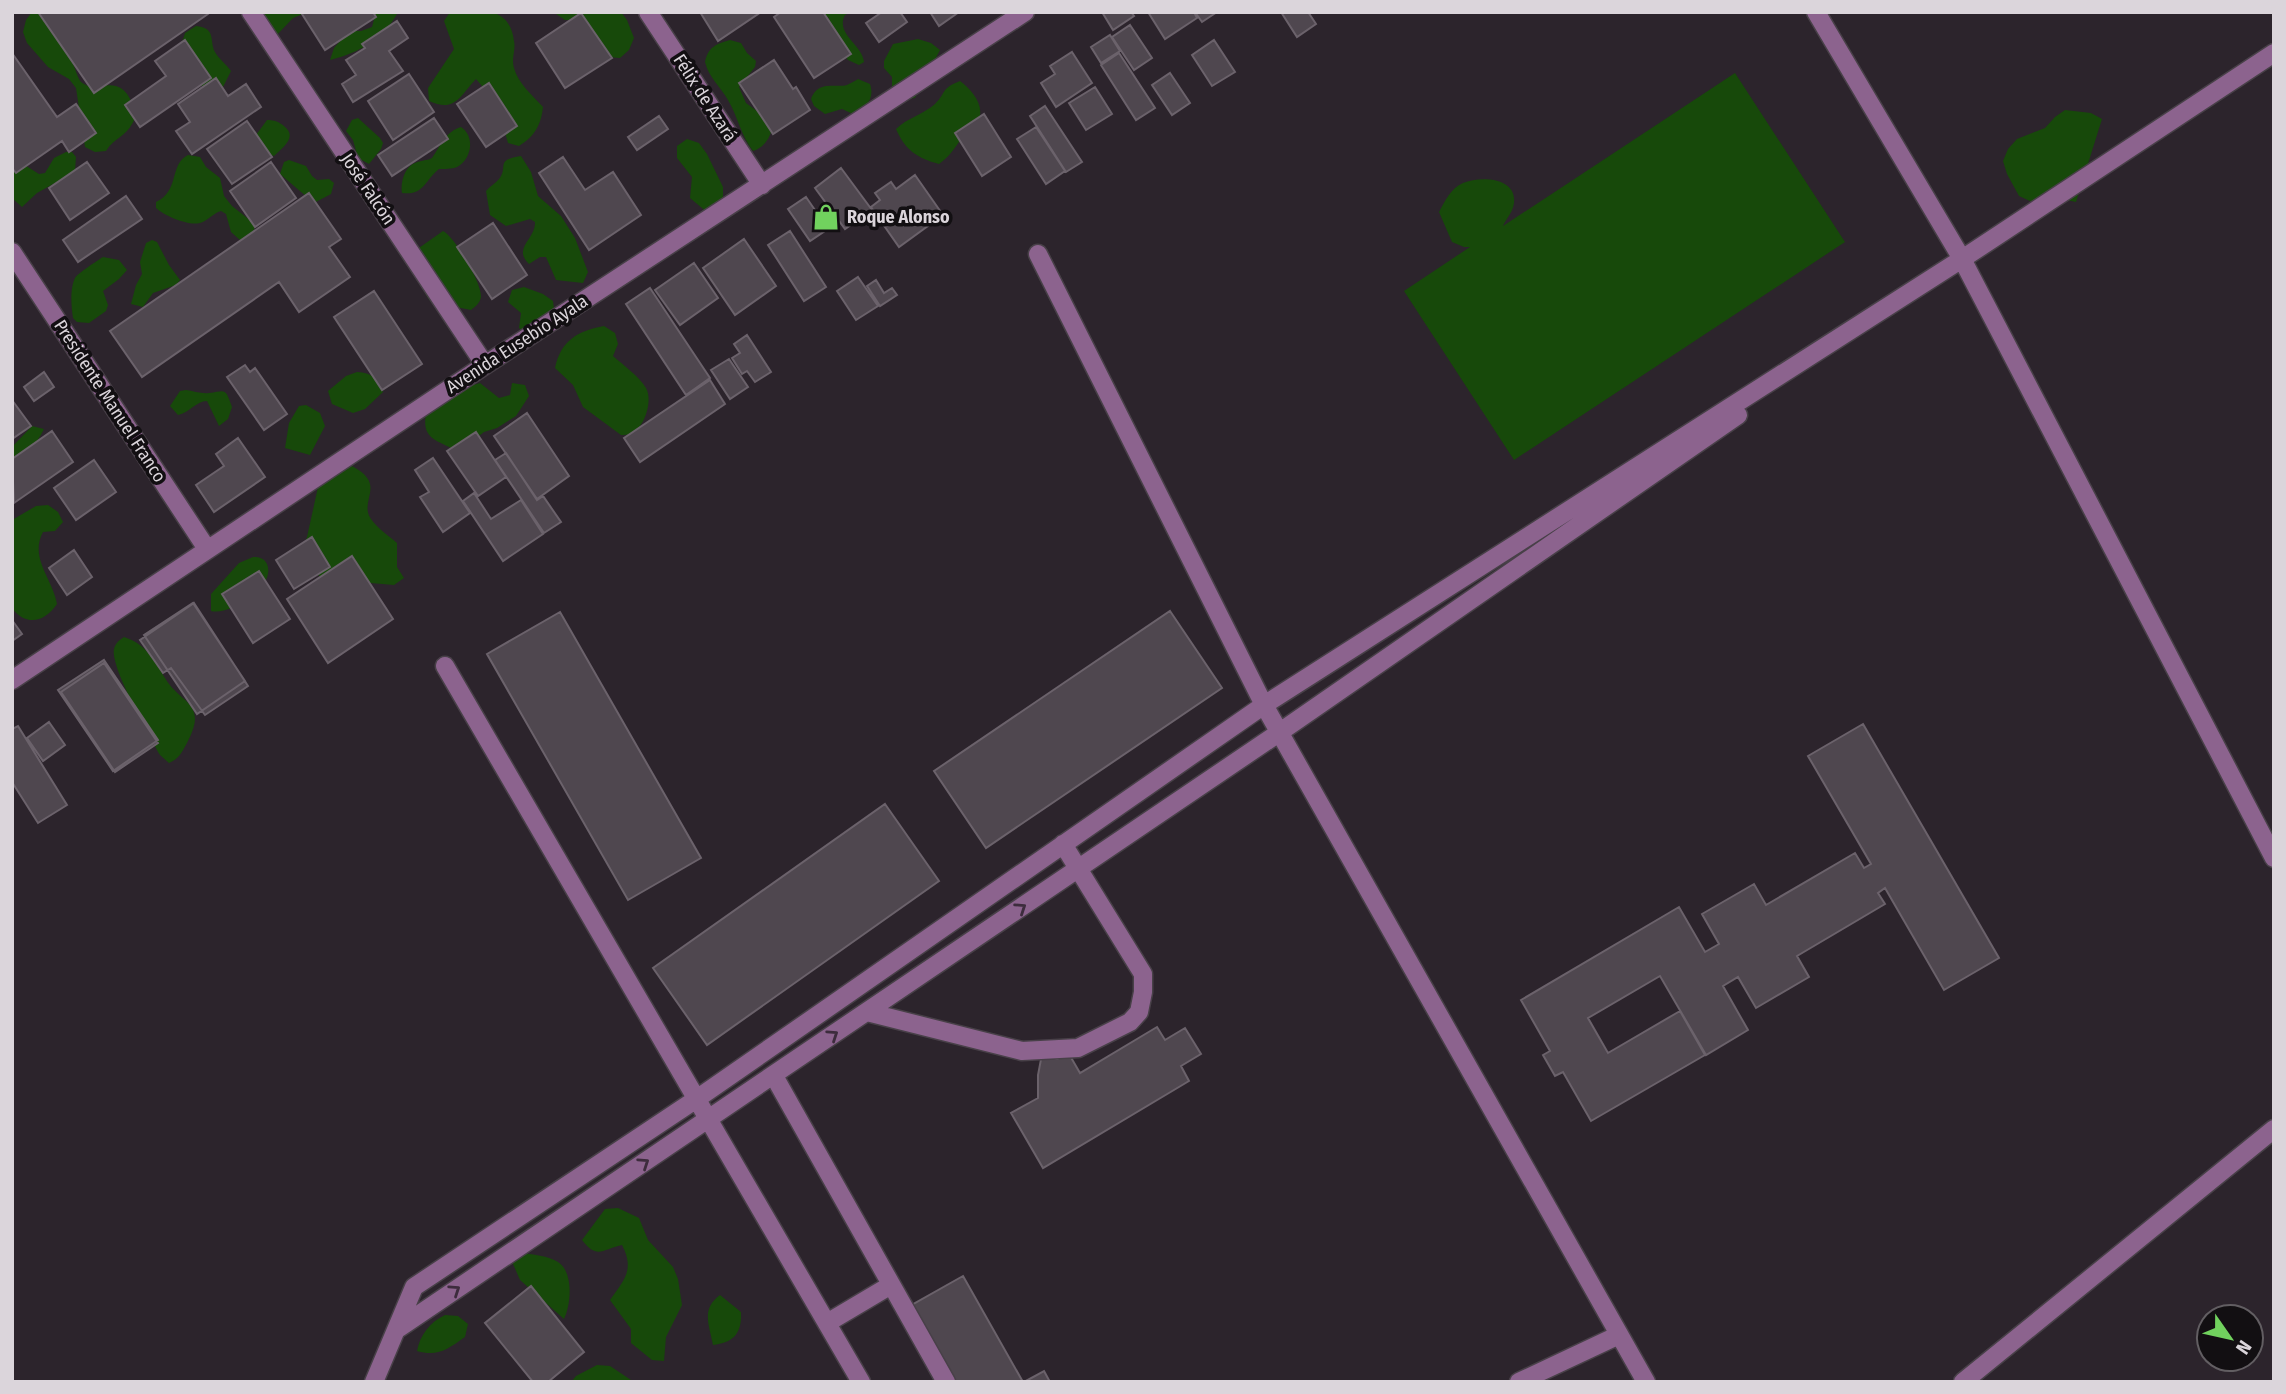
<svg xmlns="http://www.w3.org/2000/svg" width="2286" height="1394" viewBox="0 0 2286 1394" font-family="'Fira Sans Condensed',sans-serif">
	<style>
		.green { fill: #17490a }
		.building { fill: #4f474f; stroke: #6b626b; stroke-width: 2 }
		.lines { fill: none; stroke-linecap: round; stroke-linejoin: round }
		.minor-casing { stroke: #484048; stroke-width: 21 }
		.minor { stroke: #8c638e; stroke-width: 18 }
		.oneway { stroke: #3d2c3d }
		.labels { text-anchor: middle; stroke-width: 7; stroke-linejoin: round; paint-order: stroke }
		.street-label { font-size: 18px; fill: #dbd5db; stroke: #120f12 }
		.poi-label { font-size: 18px; font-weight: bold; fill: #dbd5db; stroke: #120f12; text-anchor: start }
	</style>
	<rect width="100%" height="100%" fill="#2c242c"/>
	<path class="green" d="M32 12H49C55 30 63 45 72 62 75 67 77 77 81 82 95 95 119 71 132 103 135 111 136 118 132 124 126 136 114 138 106 151L95 152 85 147 76 88 69 79 48 67 27 43 23 32 26 20Z
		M261 12H308L293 18 276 36Z
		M376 12H398C384 39 359 53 330 60L334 48 349 31H361L372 27Z
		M450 12C478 12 509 3 514 41 516 50 511 58 514 68 518 83 532 95 543 107 541 125 535 136 519 146L508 143C502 120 493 97 476 79 460 96 455 113 429 101L428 88 454 49 444 21Z
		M553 12H621L627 20 634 38 629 50 620 58 608 57 573 20H565Z
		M817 12H851L845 15C835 34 862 44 864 62L859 65 848 60 826 33 829 18Z
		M196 26C217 28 209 41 215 52 218 58 227 65 231 71L223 87 217 89 198 85 179 52 185 33Z
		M918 39 931 43 940 50 915 98 908 99 892 88V77L884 68V61L893 44Z
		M730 40 741 43 747 53 756 61 755 67 739 87 746 103 761 114 772 128C770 139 763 148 753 151 741 136 738 117 728 100 720 86 709 78 705 62 708 47 716 44 730 40Z
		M1735 73 1845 242 1514 460 1404 291 1470 247H1464L1452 242 1439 212C1445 201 1451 188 1463 183 1480 176 1517 177 1514 203 1513 212 1506 219 1503 226Z
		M858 79 870 84C875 99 866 108 853 114L842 109 825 114 814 106 811 99C818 80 835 88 847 85 849 84 857 80 858 79Z
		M960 81C972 90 987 107 977 123 974 129 966 133 961 139 954 149 949 157 939 164 917 158 905 150 896 129 907 118 924 114 935 104 947 92 940 89 960 81Z
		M2065 110 2091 113 2102 119 2076 202 2053 197 2042 202 2030 201 2019 196 2007 174 2003 161 2008 149 2017 139 2045 128 2055 117Z
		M358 118 380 138 383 143 381 149 369 164 358 158 353 140 346 131 352 120Z
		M267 120C275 120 279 122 284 126 298 137 283 147 274 156L263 152 256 135Z
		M461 127C476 137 471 160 457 167 452 169 444 169 439 169 425 180 424 196 402 193 400 183 405 166 415 163 421 160 426 161 432 158 441 145 445 132 461 127Z
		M687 139 699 143 707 154 723 187V198L719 208 708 213 690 198 692 177 677 158V146Z
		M66 152H72L76 157 75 170 71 174 37 193 22 207 12 198V157L39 174 45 173 54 158Z
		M188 155 200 157 206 167 220 178 224 196 232 206 256 225 251 236 240 240 231 232 226 214 221 211C213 213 208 221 200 223 188 226 165 216 156 208V202C180 191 169 164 188 155Z
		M521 156 531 172 538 196 561 216 575 238 588 272 583 283 556 280 546 257H540L529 264C512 248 536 239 535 222L530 219 506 226 490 215 486 191C490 186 495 184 499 179 509 167 494 160 521 156Z
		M289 160 306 166 312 176 317 180 329 179 334 183 331 194 314 203 280 174 284 162Z
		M443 231C455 237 482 283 481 297 480 303 475 307 471 310L451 306 437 307C420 296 417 268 416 250Z
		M152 240 157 242 169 265 180 280 176 285 153 293 143 307 131 304 136 285 142 274 140 262 146 243Z
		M103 257 119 260 127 270 119 279 103 291 108 305 106 311 89 323 77 322 73 318C71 306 70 288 75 278 78 273 97 261 103 257Z
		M524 287 543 294 553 301 554 309 549 327 529 335 519 328 521 313 508 302 512 290Z
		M604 326 615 333 618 344 613 356C623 365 639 376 646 388 653 400 645 427 632 433 628 435 624 435 621 435L583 407 573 385 555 368C561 340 578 331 604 326Z
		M357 372C372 373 377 378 383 392L365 409 353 413 332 404 328 391 346 376Z
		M480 383 499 398 510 395 512 383 525 385 529 396 516 416 497 428 484 432 475 439 451 448C433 439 422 437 426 413L467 387Z
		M186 390C193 391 202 394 209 393 226 391 225 387 232 407L228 419 219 426 207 401C196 401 189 413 178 415L170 406 180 391Z
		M306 405 320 413 325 426 310 455 285 448 289 423 299 406Z
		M32 426 44 429C37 443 27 456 12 462V447Z
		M352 466C388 485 358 500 371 519 377 528 389 536 397 543V567L404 578 394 585 359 582 339 588 310 570 302 550 307 537 318 487Z
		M48 505 58 512 63 522 55 531 43 532C29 558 53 579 57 604 45 622 26 627 12 608V520L36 506Z
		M253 557C259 557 264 558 267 564 277 587 228 616 211 611V594L239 563Z
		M124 637C146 644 154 660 165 678 180 704 209 702 187 743 182 752 179 759 169 763L160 755C150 736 110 667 114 649 115 644 119 640 124 637Z
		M618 1208 639 1218 648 1240 673 1267 678 1279 682 1305 666 1337 664 1361 652 1360 631 1343V1329L610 1300C624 1280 635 1270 622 1245 603 1249 597 1260 582 1240L605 1209Z
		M520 1253C532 1254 549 1256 558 1262 574 1272 571 1305 564 1319L520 1280 510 1257Z
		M720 1295 741 1312C742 1333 734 1343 713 1345 709 1324 701 1309 720 1295Z
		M445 1315 458 1316 468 1324 465 1337C448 1349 438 1357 417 1351 420 1335 430 1322 445 1315Z
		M597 1365 610 1366 634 1382H571L576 1376Z"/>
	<path class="building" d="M38 12H207L208 14 94 93Z
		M305 12H373L376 17 325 50 302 14Z
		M700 12H761L718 41Z
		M781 12H823L851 54 814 78 774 17Z
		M882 12H900L907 22 879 42 866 23Z
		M930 12H959L939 26Z
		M1102 12H1131L1134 16 1113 30Z
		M1148 12H1194L1197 18 1165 39Z
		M1195 12H1217L1202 22Z
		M1281 12H1308L1316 24 1297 37Z
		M581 13 612 58 565 88 536 43Z
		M397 21 408 38 389 51 403 71 353 102 342 84 356 75 346 60 365 48 362 44Z
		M1130 25 1152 58 1134 70 1112 37Z
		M1110 35 1120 51 1101 63 1091 47Z
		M185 40 211 78 140 127 125 105 166 76 155 61Z
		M1214 40 1235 72 1212 86 1192 55Z
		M1072 52 1092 83 1056 107 1041 83 1055 74 1050 66Z
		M12 53 57 117 76 104 96 133 69 152 62 141 16 173 12 168Z
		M1119 53 1155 108 1136 120 1101 65Z
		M774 60 793 89 796 87 810 110 773 134 739 83Z
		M1170 73 1190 103 1172 115 1152 85Z
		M409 74 434 112 393 140 368 101Z
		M216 78 228 96 246 84 261 107 192 154 176 131 190 122 178 104Z
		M489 83 517 126 486 147 457 104Z
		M1095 87 1112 114 1086 130 1069 103Z
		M1045 106 1082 162 1066 172 1030 116Z
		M984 114 1011 157 982 176 955 133Z
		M659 116 668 129 637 150 628 137Z
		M434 118 448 139 392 176 378 155Z
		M247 121 272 157 232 184 207 149Z
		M1036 127 1065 171 1046 184 1017 139Z
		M563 157 585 190 613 172 641 215 589 250 539 173Z
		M87 162 109 193 70 220 49 188Z
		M271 162 296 198 255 227 230 191Z
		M841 168 872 210 845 229 815 188Z
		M915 175 943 215 899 247 871 207 880 200 875 193 891 182 896 189Z
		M309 193 341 239 329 247 350 277 299 312 279 282 142 377 110 331Z
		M126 196 142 219 78 262 63 240Z
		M806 197 828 229 810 241 788 209Z
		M493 223 527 275 492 299 457 247Z
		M790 231 826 287 804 301 768 245Z
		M744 239 776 286 735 315 703 268Z
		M694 263 718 298 680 325 655 290Z
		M858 277 878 306 856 320 837 291Z
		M876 280 884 293 892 288 897 295 880 306 867 286Z
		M650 288 710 378 686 395 626 304Z
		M374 291 422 364 382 390 334 317Z
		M747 335 771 372 755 382 747 371 742 374 732 358 740 353 734 344Z
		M729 359 748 387 730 399 711 370Z
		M245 365 250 372 255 368 287 414 264 430 227 377Z
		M44 372 54 387 34 401 24 387Z
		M710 380 725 404 640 462 624 438Z
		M12 400 31 426 12 439Z
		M527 413 569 476 537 499 494 436Z
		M52 431 73 462 14 503 12 459Z
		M476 432 506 477 478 496 447 451Z
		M238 438 265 477 214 512 196 485 224 466 216 454Z
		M506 453 537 500 543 496 561 522 544 533 495 460Z
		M433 458 470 513 443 532 420 497 429 492 415 470Z
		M94 460 116 492 76 520 54 488Z
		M474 493 491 519 521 500 543 534 503 561 463 501Z
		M312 537 330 567 294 589 276 560Z
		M74 550 92 577 67 595 49 568Z
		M352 556 393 619 328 663 287 599Z
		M259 571 290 619 253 643 222 594Z
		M193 603 245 681 197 714 144 635Z
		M194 603 248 686 205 715 171 668 163 673 140 640Z
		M1170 611 1222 688 986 848 934 771Z
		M560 612 701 858 628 900 487 654Z
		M12 620 22 634 12 641Z
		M104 660 158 740 113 771 58 690Z
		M104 663 158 743 115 772 61 692Z
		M49 722 65 745 43 761 27 738Z
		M1863 724 1999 958 1944 990 1885 888 1878 893 1885 904 1797 956 1809 977 1756 1008 1738 977 1723 986 1748 1030 1706 1055 1660 976 1588 1018 1608 1053 1680 1011 1705 1055 1591 1121 1563 1072 1555 1076 1543 1055 1550 1051 1521 1000 1679 907 1705 952 1719 944 1702 914 1754 884 1766 905 1855 853 1864 868 1871 864 1808 756Z
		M18 726 67 805 38 823 12 782V729Z
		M885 804 939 881 707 1045 653 968Z
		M1157 1027 1165 1040 1185 1028 1201 1054 1181 1066 1189 1081 1043 1168 1011 1113 1038 1098V1075L1042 1054 1057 1059 1069 1054 1080 1073Z
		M963 1276 1023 1382H953L910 1306Z
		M531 1286 584 1352 548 1382H533L485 1323Z
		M1044 1371 1050 1382H1024Z"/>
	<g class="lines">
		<g class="minor-casing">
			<path id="minor" d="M251 12 485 365
				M648 12 762 185
				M1816 12 1962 259 2274 858
				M12 252 207 549
				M1038 254 1264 705 1646 1382
				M445 666 861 1382
				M12 680 485 365 1025 12
				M867 1012 1022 1051 1078 1048 1130 1022 1139 1012 1143 992V974L1063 844
				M774 1076 946 1382
				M827 1323 891 1285
				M399 1328 1280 732 1738 415
				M374 1382 414 1287 698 1098 1264 705 1962 259 2274 53
				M1519 1382 1619 1335
				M1963 1382 2274 1129"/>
		</g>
		<use href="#minor" class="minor"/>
	</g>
	<defs><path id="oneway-chevron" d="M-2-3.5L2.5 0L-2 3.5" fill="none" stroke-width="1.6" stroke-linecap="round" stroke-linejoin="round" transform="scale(1.75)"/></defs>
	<g class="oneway">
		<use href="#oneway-chevron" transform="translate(1021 908) rotate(-34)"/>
		<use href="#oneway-chevron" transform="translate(833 1035) rotate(-34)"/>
		<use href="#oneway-chevron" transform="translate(644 1163) rotate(-34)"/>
		<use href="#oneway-chevron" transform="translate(455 1290) rotate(-34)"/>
	</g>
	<defs>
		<g id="shop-bare" transform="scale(2.1)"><path d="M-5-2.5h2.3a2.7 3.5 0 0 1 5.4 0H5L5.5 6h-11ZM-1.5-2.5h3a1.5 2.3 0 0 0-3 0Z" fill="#71d25e" stroke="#120f12" stroke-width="2.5" paint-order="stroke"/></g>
	</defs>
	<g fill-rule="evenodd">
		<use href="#shop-bare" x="826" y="217"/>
	</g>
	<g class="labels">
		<g class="street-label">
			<text transform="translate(705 98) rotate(57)" y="6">Félix de Azará</text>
			<text transform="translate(368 189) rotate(56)" y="6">José Falcón</text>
			<text transform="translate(517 344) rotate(-33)" y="6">Avenida Eusebio Ayala</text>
			<text transform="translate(110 401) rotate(57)" y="6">Presidente Manuel Franco</text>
		</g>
		<g class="poi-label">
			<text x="847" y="223">Roque Alonso</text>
		</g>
	</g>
	<rect width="2286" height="1394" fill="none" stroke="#dbd5db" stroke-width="28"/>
	<g transform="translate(2230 1338) rotate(124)"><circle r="33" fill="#120f12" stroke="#625e62" stroke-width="2"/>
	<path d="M0-5L12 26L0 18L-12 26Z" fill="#71d25e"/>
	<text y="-10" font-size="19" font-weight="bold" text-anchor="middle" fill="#dbd5db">N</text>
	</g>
</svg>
